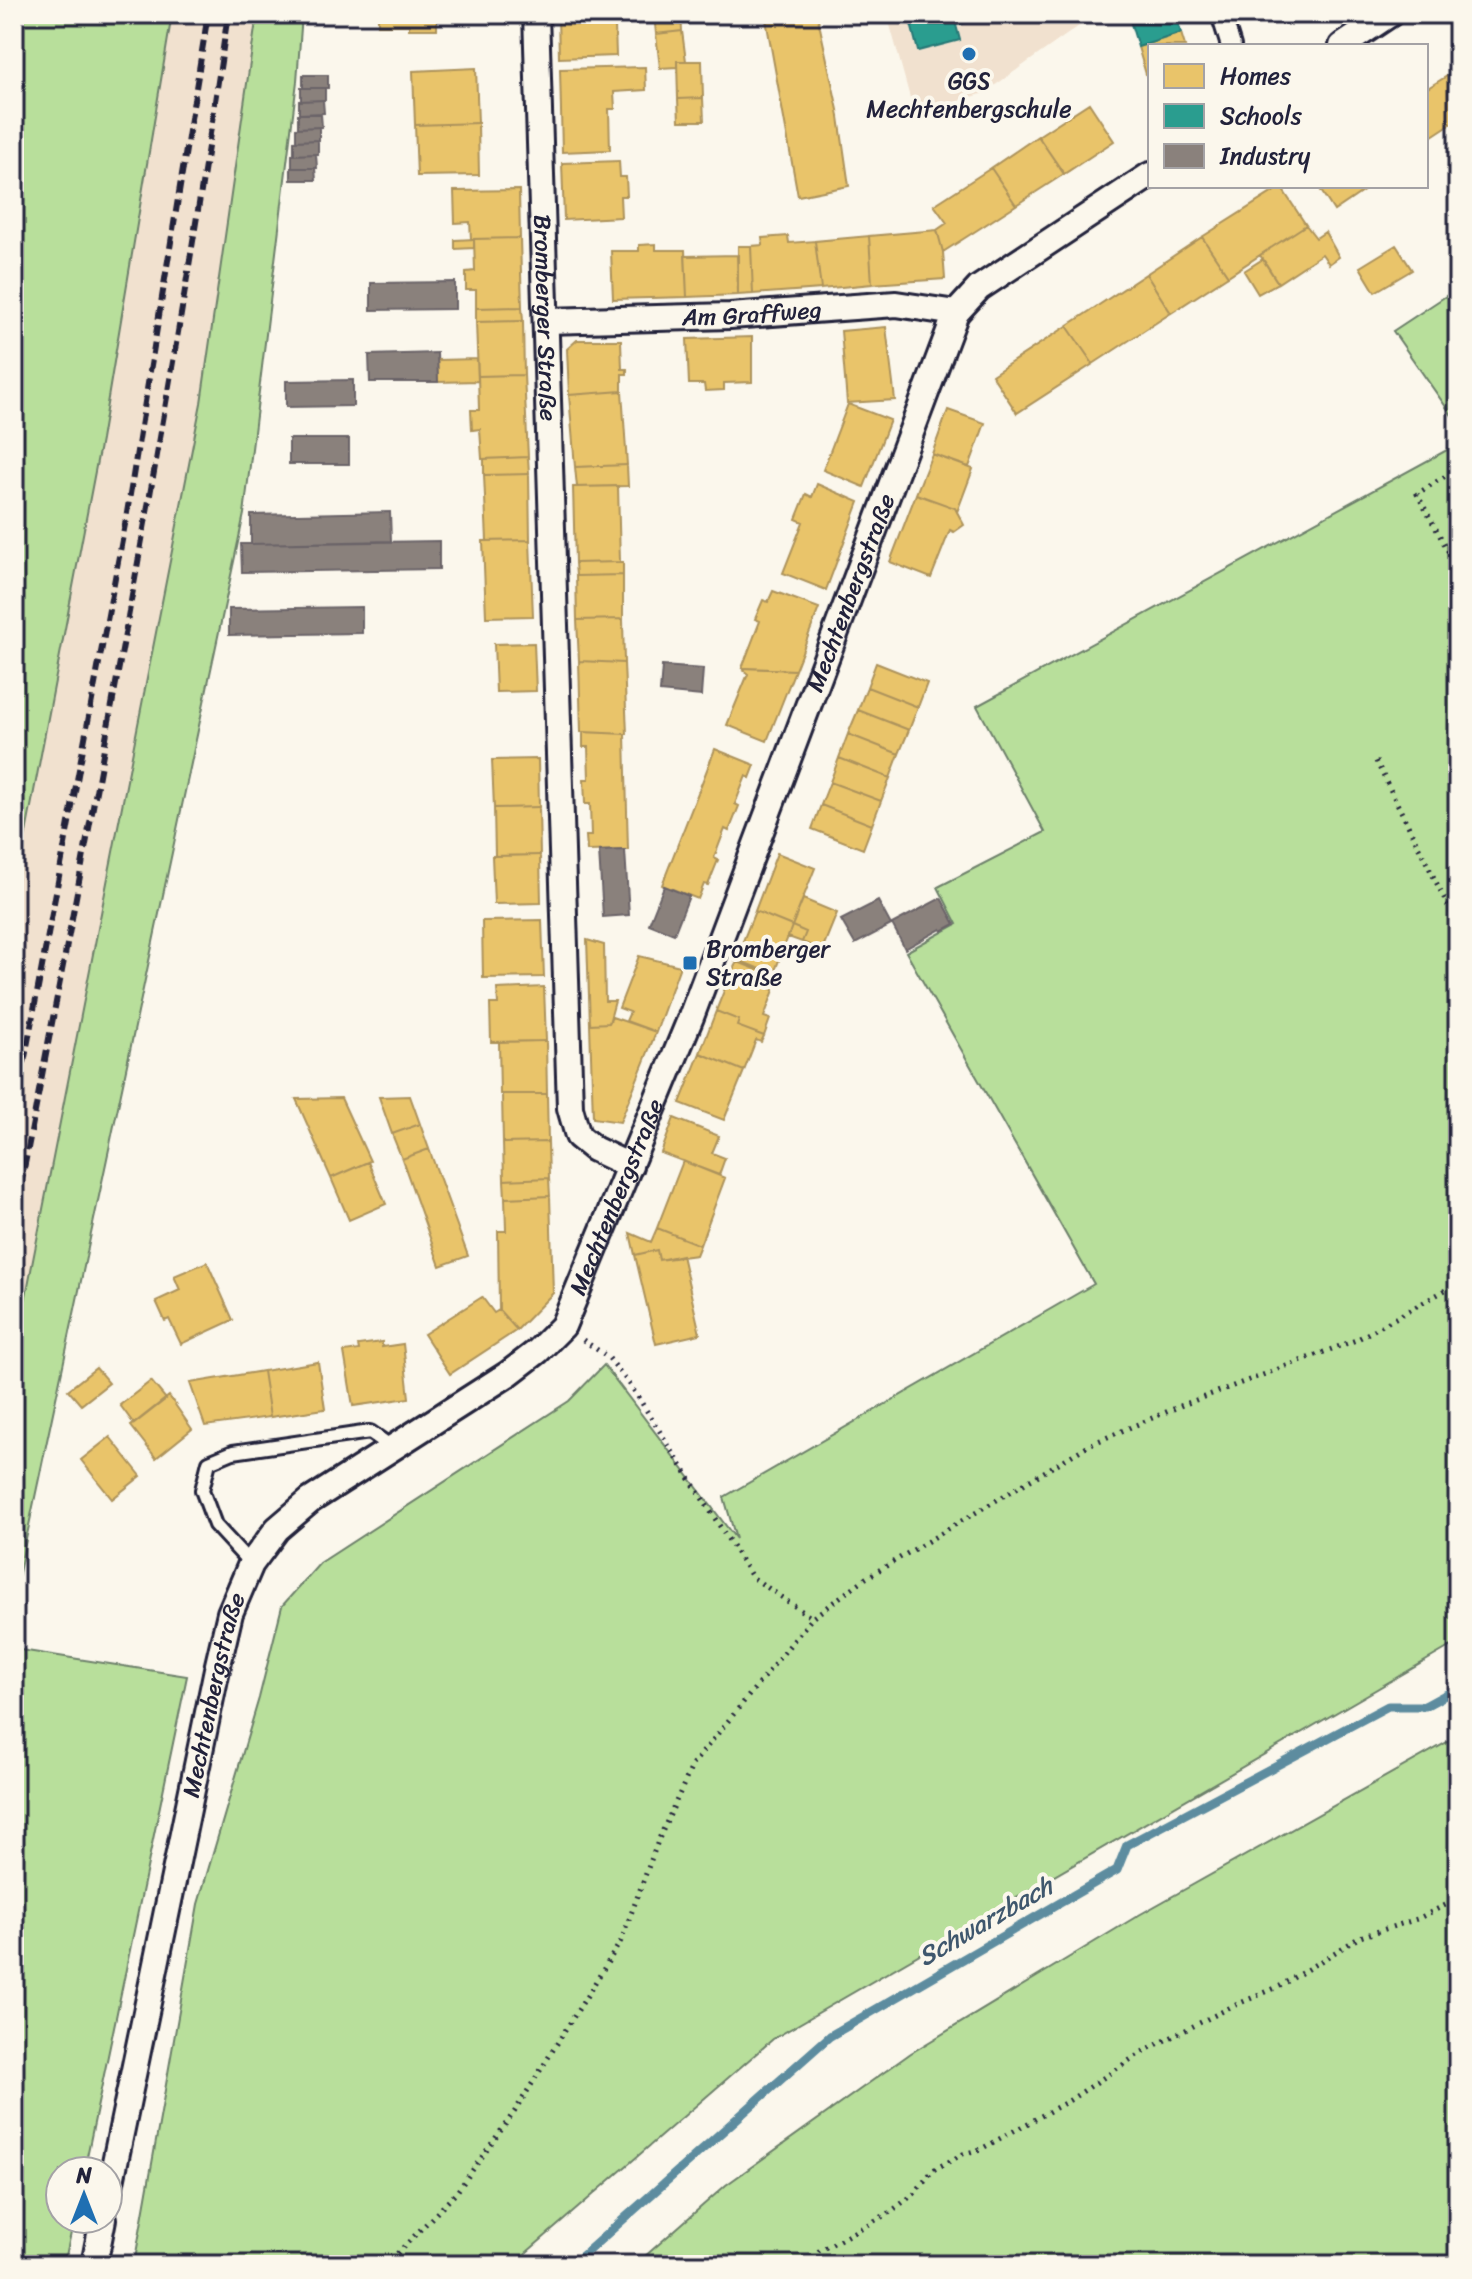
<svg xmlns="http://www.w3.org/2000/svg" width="1472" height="2279" viewBox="0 0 1472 2279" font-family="Sriracha,sans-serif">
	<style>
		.built { fill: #f1e1cf }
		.green { fill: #b8df9b; stroke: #6d806b; stroke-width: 2 }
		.homes { fill: #e9c46a; stroke: #ad935c; stroke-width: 2 }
		.schools { fill: #2a9d8f; stroke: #287876; stroke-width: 2 }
		.industry { fill: #8a817c; stroke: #6b6468; stroke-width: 2 }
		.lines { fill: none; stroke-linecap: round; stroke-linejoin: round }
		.stream { stroke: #5d8c9f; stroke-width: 9 }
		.service-casing { stroke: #22223b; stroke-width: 18 }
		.pedestrian-casing { stroke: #22223b; stroke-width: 24 }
		.minor-casing { stroke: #22223b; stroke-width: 30 }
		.path { stroke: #22223b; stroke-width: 5; stroke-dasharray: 2 6; stroke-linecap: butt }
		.service { stroke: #fbf7ec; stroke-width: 12 }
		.pedestrian { stroke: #fbf7ec; stroke-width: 18 }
		.minor { stroke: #fbf7ec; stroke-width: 24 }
		.rail { stroke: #22223b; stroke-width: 6; stroke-dasharray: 12 6; stroke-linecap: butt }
		.poi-dot { fill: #1f6fb2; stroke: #fbf7ec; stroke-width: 3 }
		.labels { text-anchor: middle; stroke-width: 8; stroke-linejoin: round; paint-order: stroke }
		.poi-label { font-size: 24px; fill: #22223b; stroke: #fbf7ec }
		.street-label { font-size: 24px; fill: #22223b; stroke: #fbf7ec }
		.water-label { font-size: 26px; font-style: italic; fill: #3f576d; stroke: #fbf7ec }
	</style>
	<rect width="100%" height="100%" fill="#fbf7ec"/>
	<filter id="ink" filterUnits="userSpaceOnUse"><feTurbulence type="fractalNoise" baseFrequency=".0125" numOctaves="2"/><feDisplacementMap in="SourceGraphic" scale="16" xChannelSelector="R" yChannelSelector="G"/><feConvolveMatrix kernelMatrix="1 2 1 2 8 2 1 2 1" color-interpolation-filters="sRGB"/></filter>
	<g filter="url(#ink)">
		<path class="built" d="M172 14H257L201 403 14 1357V896L101 440Z
			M887 14H1096L984 93 915 116Z"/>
		<path class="green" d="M14 14H172L101 440 14 896Z
			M257 14H302L297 81 244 514 14 1596V1357L201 403Z
			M1458 288V424L1393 331Z
			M1458 444V1642L773 2039 512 2265H134L198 1904 259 1698 282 1606 320 1563 569 1401 604 1365 736 1539 724 1497 1094 1284 906 952 957 924 938 887 1045 832 977 706Z
			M14 1649 187 1676 84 2171H60V2219H74L64 2265H14Z
			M1458 1736V2265H635L726 2185 911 2053 1139 1915Z"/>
		<path class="homes" d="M378 14H437V29H409V25H378Z
			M558 14H605L606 26 615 25 616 56 559 58Z
			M654 14H681L682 31 656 34Z
			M765 14H817L838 110 849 186 798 196Z
			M682 31 686 61H677V67L660 68 656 34Z
			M1181 33 1185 46H1150V88L1138 47Z
			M677 61H702L703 98 678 99Z
			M645 67 646 90 614 92 615 109H609L610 150 562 152 560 69Z
			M476 68 478 123 415 125 413 71Z
			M1455 71 1458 75V119L1426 140V89Z
			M703 98 704 121H679L678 99Z
			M1089 103 1114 141 1064 174 1038 136Z
			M478 123 479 175 417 176 415 125Z
			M1038 136 1064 174 1016 205 991 168Z
			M619 161 620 177H626L627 196H620L621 217 564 220 562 163Z
			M991 168 1016 205 943 252 937 230 947 223 934 205Z
			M1318 186H1371L1334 211Z
			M1281 187 1306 225 1228 276 1202 237Z
			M519 190 520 238 471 239 470 222 455 223 454 191Z
			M1306 225 1316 238 1325 232 1339 257 1329 264 1322 254 1278 283 1260 255Z
			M937 230 943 252 945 279 872 284 869 236Z
			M788 236 789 243 815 241 821 289 753 294 751 246 763 245 762 238Z
			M869 236 872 284 821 289 815 241Z
			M1202 237 1228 276 1171 313 1146 274Z
			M520 238 522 307 476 308V290H466V272L475 271 474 239Z
			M474 239V248L455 249V240Z
			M656 244V250H685L687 297 613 299 611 251H639V245Z
			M1396 245 1412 270 1375 292 1360 267Z
			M738 246H751L753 294 738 295Z
			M737 255 738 295 687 297 685 256Z
			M1263 259 1278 283 1258 294 1244 271Z
			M1146 274 1171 313 1093 364 1067 326Z
			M522 307 523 321 476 322V308Z
			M523 321 524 375 478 376 476 322Z
			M1067 326 1093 364 1017 413 992 375Z
			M886 327 895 400 847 403 841 331Z
			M752 337V382L724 383V390L705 391 704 384H689L687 339Z
			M577 340H621L622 369H627V374H622V391L569 395 567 349Z
			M477 359 478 381 438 382 437 360Z
			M524 375 528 457 482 459 480 429 472 430 471 410H479L478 376Z
			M622 391 627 465 575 467 569 395Z
			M848 404 890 420 864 487 823 470Z
			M948 410 985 423 969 467 932 454Z
			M932 454 973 469 957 512 955 508 916 494Z
			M528 457 529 474 484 475V459Z
			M627 465 628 486 577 487 575 467Z
			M529 474 530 540 487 541 484 475Z
			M817 484 859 502 826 590 783 573 803 522 796 519 806 494 812 497Z
			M618 486 620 562 575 563 573 487Z
			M916 494 955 508 964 525 954 532 950 530 931 578 890 562Z
			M530 540 533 616 486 617 483 541Z
			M620 562H623V575L576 576 575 563Z
			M623 575V619L577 620 576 576Z
			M773 591 819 608 795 670 742 668 760 621 755 619 763 600 768 602Z
			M623 619 624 663 579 661 577 620Z
			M534 643 536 691 496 692 494 644Z
			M579 661 624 663 627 734 581 732Z
			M876 663 927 683 918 707 867 687Z
			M745 668 795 670 767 741 727 725 748 674 743 670Z
			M867 687 918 707 909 730 858 710Z
			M858 710 909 730 899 754 848 734Z
			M583 732 625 734 628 850 587 851 586 836H591L590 804H585L584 779H589L588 747H583Z
			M848 734 899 754 890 778 839 758Z
			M715 749 755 765 750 778 746 776 735 804 739 806 729 831 725 829 714 858 718 860 708 885 704 884 698 899 662 885Z
			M839 758 890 778 881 801 830 782Z
			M538 759 539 807 494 808 492 760Z
			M830 782 881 801 872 825 821 805Z
			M821 805 872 825 863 849 812 829Z
			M539 807 540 855 495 856 494 808Z
			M777 853 815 868 792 926 755 911Z
			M540 855 541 903 494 904 492 856Z
			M803 899 837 913 822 950 802 942 806 932 792 926Z
			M755 911 792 926 773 976 735 961Z
			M542 920 544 977 483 978 482 921Z
			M792 926 806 932 802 942 788 937Z
			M587 940 604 945 605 1001H615L609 1023 590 1024Z
			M639 956 680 966 656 1032 626 1021 630 1012 619 1008Z
			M738 960 772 974 768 987 731 973Z
			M731 973 774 990 764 1017 770 1019 764 1036 737 1026 739 1020 716 1011Z
			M544 987 546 1041 491 1042 490 1004H498L497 989Z
			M716 1011 739 1020 737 1026 764 1036 761 1042 756 1040 744 1071 700 1053Z
			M612 1017 656 1032 620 1122 593 1118 590 1024 609 1023Z
			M546 1041 547 1094H500L499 1042Z
			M700 1053 744 1071 724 1120 680 1103Z
			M502 1094H547L548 1142 503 1143Z
			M410 1096 420 1124 392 1134 379 1097Z
			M341 1098 370 1161 331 1178 296 1099Z
			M674 1118 719 1136 712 1153 725 1158 719 1175 661 1153Z
			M420 1124 429 1149 402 1159 392 1134Z
			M548 1142 549 1178 504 1180 503 1143Z
			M429 1149 468 1256 440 1266 402 1159Z
			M683 1161 725 1178 700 1245 657 1228Z
			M368 1162 386 1204 349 1220 331 1178Z
			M549 1178 550 1196 505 1198 504 1180Z
			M550 1196 553 1293 517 1330 499 1310 498 1231H506L505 1198Z
			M657 1228 700 1245 696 1255 659 1260 657 1250 635 1255 630 1233 651 1242Z
			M657 1250 659 1260 682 1255 700 1334 656 1344 635 1255Z
			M207 1262 233 1320 181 1344 169 1319 165 1321 156 1301 180 1290 174 1276Z
			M482 1297 494 1313 499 1310 517 1330 450 1374 424 1334Z
			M382 1342V1347L403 1344 409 1398 353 1406 344 1352 359 1350 358 1345Z
			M318 1362 325 1409 270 1417 263 1371Z
			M96 1368 109 1383 81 1405 68 1390Z
			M263 1371 270 1417 205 1426 190 1383Z
			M151 1381 166 1399 134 1424 120 1405Z
			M169 1396 192 1429 156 1458 131 1426Z
			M110 1437 141 1476 112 1499 81 1460Z"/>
		<path class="schools" d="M896 14H953L960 40 918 51 909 16 897 19Z
			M953 14H999L956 25Z
			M1128 14H1176L1181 33 1138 47Z"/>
		<path class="industry" d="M303 75H328V88H303Z
			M301 88H325V100L301 101Z
			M323 100 324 113 299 114V101Z
			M298 114H321L322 127 298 128Z
			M319 127V140L296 141V128Z
			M318 140V154L294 155V141Z
			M316 154 317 168H292V155Z
			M291 168H315L316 180H291Z
			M455 282V309L371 310V283Z
			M437 353 438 382H370L369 355Z
			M353 380V406L286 407V381Z
			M289 439H349V464H289Z
			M390 512 391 541 251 544V515Z
			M439 541V569L242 572 241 544Z
			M362 607V633L229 635V609Z
			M662 666 703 669 701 696 660 692Z
			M625 850 629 915 603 917 599 851Z
			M664 886 689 896 674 934 649 924Z
			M941 898 955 924 942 931 941 929 905 949 892 924Z
			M878 901 891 925 855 944 841 920Z"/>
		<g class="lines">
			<path class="stream" d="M572 2265 830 2036 1117 1870 1127 1845 1388 1706H1425L1458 1688"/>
			<g class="service-casing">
				<path id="service" d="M251 1564 215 1525 202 1490 209 1462 233 1452 370 1432 393 1448"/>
			</g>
			<g class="pedestrian-casing">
				<path id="pedestrian" d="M1221 14 1231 46"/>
			</g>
			<g class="minor-casing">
				<g id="minor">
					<path id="s1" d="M536 14 570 1108 578 1136 594 1149 630 1166"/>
					<path d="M1342 46 1390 14"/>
					<path id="s2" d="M546 321 730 316 896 304 956 313"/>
					<path id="s3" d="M108 2196 217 1669 230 1613 251 1564 277 1529 311 1500 508 1374 538 1351 563 1326 691 1017 956 313 979 288 1150 175"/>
					<path d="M94 2265 103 2219"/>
				</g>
			</g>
			<path class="path" d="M1458 468 1417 494 1458 569
				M1376 761 1458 926
				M583 1340 608 1357 631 1386 752 1577 812 1618 866 1578 1089 1445 1185 1404 1356 1340 1458 1283
				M386 2265 456 2193 515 2111 621 1941 658 1841 693 1764 812 1618
				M809 2265 819 2251 889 2213 914 2194 933 2170 963 2154 981 2149 1070 2100 1142 2052 1231 2007 1280 1986 1360 1937 1417 1919 1458 1899"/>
			<use href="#service" class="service"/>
			<use href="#pedestrian" class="pedestrian"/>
			<use href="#minor" class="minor"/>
			<path class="rail" d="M14 1116 126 519 208 14
				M14 1221C91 820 169 419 228 14"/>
		</g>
	</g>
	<g class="poi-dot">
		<circle cx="969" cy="54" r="8"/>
		<rect x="682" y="955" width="16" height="16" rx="4"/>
	</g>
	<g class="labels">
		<g class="poi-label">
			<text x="969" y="89">GGS<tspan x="969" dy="28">Mechtenbergschule</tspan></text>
			<text x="706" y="957" text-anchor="start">Bromberger<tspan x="706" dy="28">Straße</tspan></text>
		</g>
		<g class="street-label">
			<text dy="8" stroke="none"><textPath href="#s2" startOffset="206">Am Graffweg</textPath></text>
			<text dy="8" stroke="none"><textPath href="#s1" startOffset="304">Bromberger Straße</textPath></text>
			<text dy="8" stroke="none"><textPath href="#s3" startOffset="1832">Mechtenbergstraße</textPath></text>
			<text dy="8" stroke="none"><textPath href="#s3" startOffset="1184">Mechtenbergstraße</textPath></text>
			<text dy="8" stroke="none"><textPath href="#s3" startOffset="512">Mechtenbergstraße</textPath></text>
		</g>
		<g class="water-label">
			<text transform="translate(985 1921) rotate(-30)" y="9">Schwarzbach</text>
		</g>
	</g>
	<rect width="1472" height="2279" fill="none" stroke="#fbf7ec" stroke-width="48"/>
	<rect x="24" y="24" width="1424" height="2231" fill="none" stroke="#22223b" stroke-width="3" filter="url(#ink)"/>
	<rect x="1148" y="44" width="280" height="144" fill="#fbf7ec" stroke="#a4a2a5" stroke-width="2"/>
	<rect x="1164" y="64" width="40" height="24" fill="#e9c46a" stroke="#a4a2a5" stroke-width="2"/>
	<text x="1220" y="84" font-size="24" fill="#22223b">Homes</text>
	<rect x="1164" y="104" width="40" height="24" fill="#2a9d8f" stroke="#a4a2a5" stroke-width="2"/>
	<text x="1220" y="124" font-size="24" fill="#22223b">Schools</text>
	<rect x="1164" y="144" width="40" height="24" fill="#8a817c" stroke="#a4a2a5" stroke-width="2"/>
	<text x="1220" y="164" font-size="24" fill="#22223b">Industry</text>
	<g transform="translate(84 2195)"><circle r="38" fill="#fbf7ec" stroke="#a4a2a5" stroke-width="2"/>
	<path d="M0-6L14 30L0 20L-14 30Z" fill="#1f6fb2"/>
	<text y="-12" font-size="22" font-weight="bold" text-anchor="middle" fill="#22223b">N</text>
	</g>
</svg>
